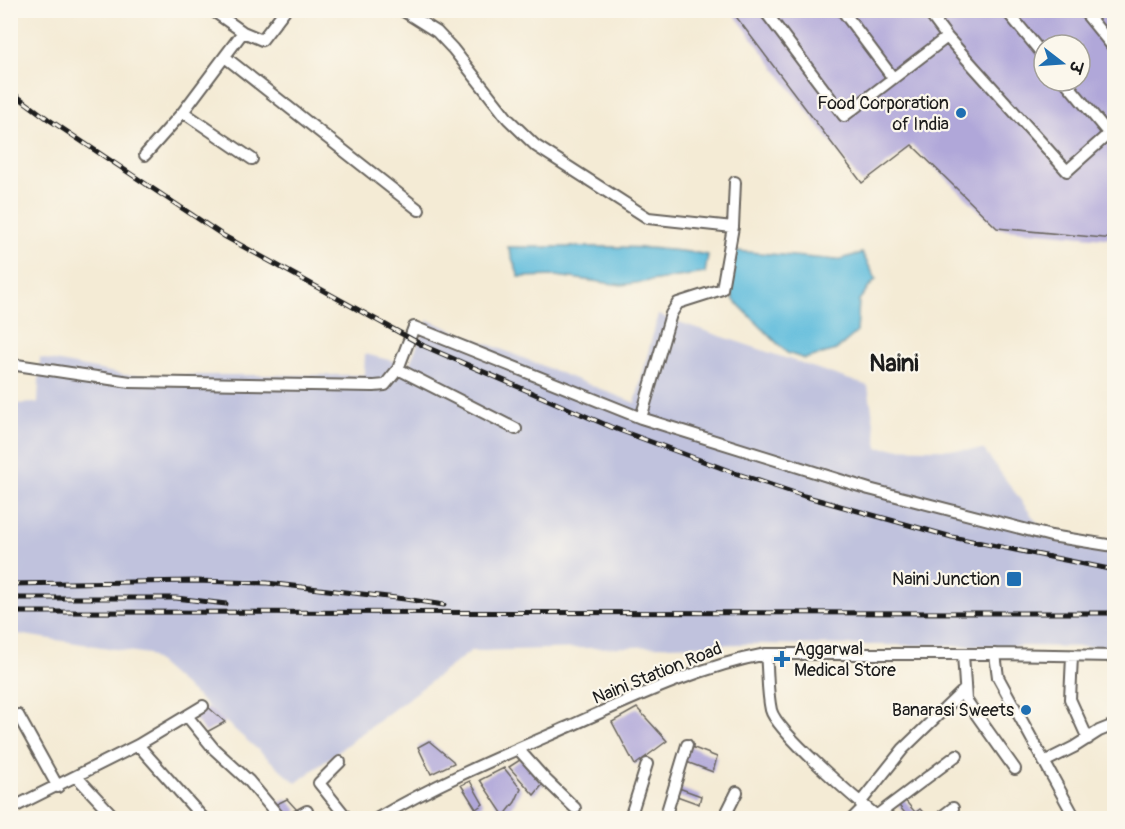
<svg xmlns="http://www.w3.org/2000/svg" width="1125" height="829" viewBox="0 0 1125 829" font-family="Pangolin,'Playpen Sans Deva',sans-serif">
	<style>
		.industrial { fill: #c0c2dd }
		.water { fill: #5ebcdc; stroke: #3d6c7c; stroke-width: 1.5 }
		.building { fill: #b0a7d9; fill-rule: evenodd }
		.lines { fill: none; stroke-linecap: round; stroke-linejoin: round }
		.minor-casing { stroke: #68645d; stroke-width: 14 }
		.minor { stroke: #fff; stroke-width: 10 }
		.rail-casing { stroke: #1c1c1c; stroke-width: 5 }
		.rail { stroke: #fbf7ec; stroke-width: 3; stroke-dasharray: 9; stroke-linecap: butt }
		.poi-dot { fill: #1f6fb2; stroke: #fbf7ec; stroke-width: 2 }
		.labels { text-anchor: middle; stroke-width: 4.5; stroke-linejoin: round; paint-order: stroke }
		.poi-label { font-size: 18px; fill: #1c1c1c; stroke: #fbf7ec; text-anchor: end }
		.street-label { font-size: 18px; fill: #1c1c1c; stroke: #fbf7ec }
		.district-label { font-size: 24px; font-weight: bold; fill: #1c1c1c; stroke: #fbf7ec }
	</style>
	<rect width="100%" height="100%" fill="#fbf7ec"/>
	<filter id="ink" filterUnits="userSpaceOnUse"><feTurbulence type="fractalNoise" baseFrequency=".0167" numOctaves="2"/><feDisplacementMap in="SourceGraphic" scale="12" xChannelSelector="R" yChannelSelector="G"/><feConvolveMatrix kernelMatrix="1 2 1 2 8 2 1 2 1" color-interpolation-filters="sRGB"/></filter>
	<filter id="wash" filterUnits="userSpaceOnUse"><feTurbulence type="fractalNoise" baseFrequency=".008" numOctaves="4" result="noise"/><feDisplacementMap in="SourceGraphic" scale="24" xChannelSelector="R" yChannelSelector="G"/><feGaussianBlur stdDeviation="1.35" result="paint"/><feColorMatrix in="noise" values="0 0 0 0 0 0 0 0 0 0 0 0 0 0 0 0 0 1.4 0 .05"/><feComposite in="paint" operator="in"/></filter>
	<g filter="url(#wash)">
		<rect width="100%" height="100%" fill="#f4ebd5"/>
		<path class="industrial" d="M658 315 868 386 878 448 984 450 1049 539 1114 551V647L744 644 471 651 296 783 148 654 11 633 10 404 38 403 40 358 125 375H364L365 354 409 365 428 320 635 403Z"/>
		<path class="water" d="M508 247C574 248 643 243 708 255L705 273 622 285 556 276 519 277Z
			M736 251 837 260 862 253 876 279 859 300 857 332 836 350 805 359 787 353 734 300 727 281Z"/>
		<g id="blocks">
			<path class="building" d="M731 10H1114V239L997 228 912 145 862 183ZM1044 45H1080V81H1044Z
				M208 707 225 722 205 733 194 717Z
				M637 708 667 741 635 765 612 722Z
				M429 741 453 761 454 763 431 774 418 747Z
				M689 746 717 757 713 772 684 761Z
				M523 758 544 783 534 795 509 767Z
				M504 768 521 789 515 802 504 816 480 780Z
				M470 781 483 804 476 809 461 785Z
				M676 787 701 796 699 804 674 795Z
				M903 798 915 812 908 817 896 802Z
				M287 799 298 811 286 818 275 805Z
				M920 809 928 818H913L911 816Z"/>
		</g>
	</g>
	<g filter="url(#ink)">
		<use href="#blocks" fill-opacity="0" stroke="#68645d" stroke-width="1.5"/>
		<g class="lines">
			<g class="minor-casing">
				<path id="minor" d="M212 10 243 32 262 40 285 10
					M402 10 437 32 453 49 508 119 536 146 648 218 733 227
					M764 10 844 116 947 37 1067 171 1114 129
					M842 10 893 78
					M927 10 947 37
					M1006 10 1044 56
					M1083 10 1114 48
					M935 20 947 10
					M225 57 419 210
					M1065 81 1109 134
					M183 112 252 159
					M145 155 183 112 243 32
					M10 364 130 382 374 386 385 385 398 369
					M641 418 671 314 678 303 722 289 733 227 735 182
					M516 429 398 369 414 327 641 418 869 489 1051 536 1114 546
					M766 654C768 672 767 692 771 710 776 731 858 801 879 818
					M963 654 966 700 1015 769
					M995 654 998 677 1075 818
					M1072 656 1070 699 1088 739
					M18 715 58 787
					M187 716 214 749 249 781 280 818
					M138 745 203 818
					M518 749 545 779 575 808
					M340 762 319 783 347 818
					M1044 762 1074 747 1099 731 1114 725
					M77 777 115 818
					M860 803 903 749 964 690
					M10 809 138 745 203 706
					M876 816 957 755
					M294 818 307 811
					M378 818C439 782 504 755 568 727 633 698 697 667 766 654H995L1114 656
					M630 818 647 764
					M665 818 687 745
					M724 818 737 792
					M853 818 864 807
					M940 818 953 808"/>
			</g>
			<use href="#minor" class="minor"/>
			<g class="rail-casing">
				<path id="rail" d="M10 91 48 119 224 236 424 346 611 427 735 473 804 496 952 537 1114 570
					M10 584 195 581 267 583 405 599 444 605
					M10 598H176L226 604
					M10 612 1114 613"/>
			</g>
			<use href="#rail" class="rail"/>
		</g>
	</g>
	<g class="poi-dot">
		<circle cx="961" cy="113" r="6"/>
		<rect x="1006" y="571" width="16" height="16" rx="3"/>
		<path d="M779 650h6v6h6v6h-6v6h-6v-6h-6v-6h6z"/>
		<circle cx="1026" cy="710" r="6"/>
	</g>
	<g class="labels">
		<g class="poi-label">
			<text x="949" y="109">Food Corporation<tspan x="949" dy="21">of India</tspan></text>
			<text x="1000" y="585">Naini Junction</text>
			<text x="794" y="655" text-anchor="start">Aggarwal<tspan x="794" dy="21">Medical Store</tspan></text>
			<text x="1014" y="716">Banarasi Sweets</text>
		</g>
		<g class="street-label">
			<text transform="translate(657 673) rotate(-22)" y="6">Naini Station Road</text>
		</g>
		<g class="district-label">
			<text x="894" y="371">Naini</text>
		</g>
	</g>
	<rect width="1125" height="829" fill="none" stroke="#fbf7ec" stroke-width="36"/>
	<g transform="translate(1062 63) rotate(107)"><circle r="28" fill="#fbf7ec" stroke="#a29f99" stroke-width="1.5"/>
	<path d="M0-4.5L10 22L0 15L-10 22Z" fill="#1f6fb2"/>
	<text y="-9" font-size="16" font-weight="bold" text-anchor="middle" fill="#1c1c1c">उ</text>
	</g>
</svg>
